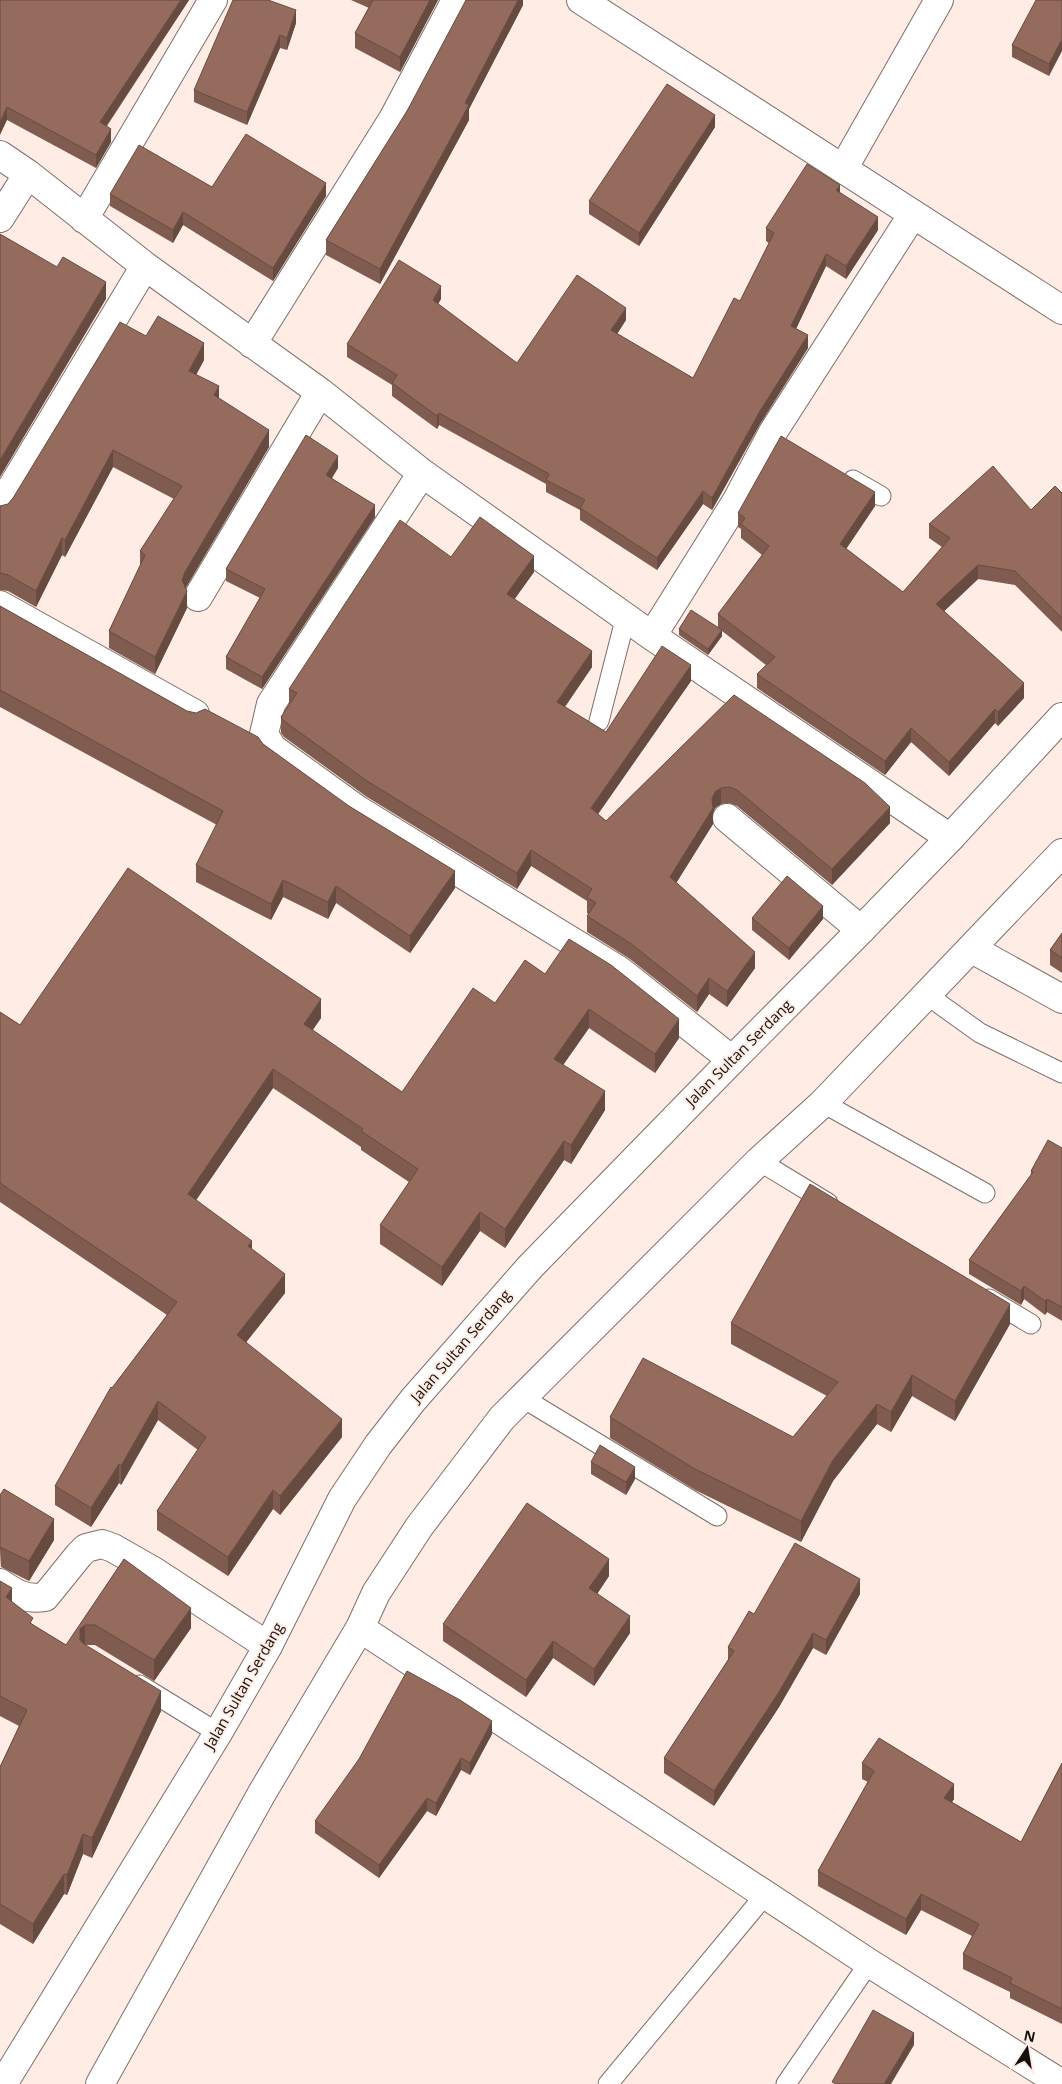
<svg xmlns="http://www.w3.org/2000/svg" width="1062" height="2084" viewBox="0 0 1062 2084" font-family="'Open Sans',sans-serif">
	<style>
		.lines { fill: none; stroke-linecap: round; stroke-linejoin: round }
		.service-casing { stroke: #7e6f69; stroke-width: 21 }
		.minor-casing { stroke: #7e6f69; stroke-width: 30 }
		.trunk-casing { stroke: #7e6f69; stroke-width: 30 }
		.service { stroke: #fff; stroke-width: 19 }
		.minor { stroke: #fff; stroke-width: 28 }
		.trunk { stroke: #fff; stroke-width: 28 }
		.wall { fill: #7f5c4f }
		.shaded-wall { fill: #684b40 }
		.building { fill: #946b5c; stroke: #684b40 }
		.labels { text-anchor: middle; stroke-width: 4; stroke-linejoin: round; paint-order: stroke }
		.street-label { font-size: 15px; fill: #15100d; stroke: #feece5 }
	</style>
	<rect width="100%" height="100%" fill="#feece5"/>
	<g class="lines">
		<g class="service-casing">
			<path id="service" d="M853 480 881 496
				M599 721 626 616
				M927 995 980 1033 1062 1073
				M823 1103 985 1193
				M759 1161 828 1203
				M989 1299 1031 1324
				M523 1398 717 1516
				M140 1685 218 1733
				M608 2084 765 1895
				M786 2084 869 1963"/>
		</g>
		<g class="minor-casing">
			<path id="minor" d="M581 0 1062 310
				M0 155 28 174 145 266 320 392 422 473 652 636 950 838
				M843 169 939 0
				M0 218 28 174
				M84 219 213 0
				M252 344 393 119 456 0
				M422 473 271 704 264 734 272 748 358 810 620 971 732 1060
				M0 507 145 266
				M198 597 320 392
				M0 605 195 714
				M652 636 736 502 773 432 913 214
				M727 818 861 930
				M972 949 1062 999
				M0 1583C16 1594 26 1600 45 1597L79 1555 86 1548 102 1544 113 1548 155 1572 268 1646
				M360 1628 869 1963 1062 2084"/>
		</g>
		<g class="trunk-casing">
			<path id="trunk" d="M3 2084 218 1733 268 1646 342 1499 378 1445 413 1400 530 1267 732 1060 861 930 950 838 1062 717
				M100 2084 262 1793 360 1628 376 1593 419 1527 502 1418 759 1161 823 1103 1062 853"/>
		</g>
		<use href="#service" class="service"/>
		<use href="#minor" class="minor"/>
		<use href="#trunk" class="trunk"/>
	</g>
	<path class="wall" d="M0 0H189L107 126 111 142 96 168 7 120Z
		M351 0H438L400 72 355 48V33L369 8Z
		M523 0V5L469 109V120L380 284 326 255V240L407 111Z
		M1062 0 1049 76 1012 57V45Z
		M296 23 287 50 280 48 247 125 194 102V90Z
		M715 127 639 246 589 214V201Z
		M212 187 326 196 273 281 183 225 173 243 110 206V194Z
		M840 193 878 230 846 279 826 266 796 329 808 348 760 424 712 510 703 504 657 570 580 520V510L546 492V484L439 425 437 429 392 396V385L347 357V344L441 299 438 304 517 363 626 320 617 334 693 378 740 301 769 243 766 241V228Z
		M146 336 204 360 196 375 219 398 269 447 186 587 187 608 155 674 109 648V631L140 567V551L174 499 113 467 65 557 62 555 36 607 8 591 0 590V506L8 504 13 498Z
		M338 468 332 478 375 517 262 689 226 669V657L260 598 226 581V569Z
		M1062 493V632L1015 585 978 579 944 611 1024 698 998 726 995 723 949 776 911 742 885 775 757 688V674L766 665 722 631V636L708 655 679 635V629L718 627V614L762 555 741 538V529L738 527V513L875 506 846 549 903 592 942 547 929 538V524L1031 510Z
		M451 557 534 572 514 599 592 667 565 707 606 732 691 681 598 814 606 821 734 695 890 823 832 885 737 806 729 803 721 804 715 808 713 813V824L676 883 755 968 727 1007 709 994 697 1012 630 959 587 932V916L589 914 587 913V901L531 866 517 889 367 797 284 737 281 733V717L289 704V689Z
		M0 606 187 711 263 744 455 888 410 953 336 903 328 919 283 897 271 920 196 882V865L217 825 0 707Z
		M752 918 823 919 789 960 752 930Z
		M1062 933V973L1050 965V950Z
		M545 974 679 1038 655 1073 589 1028 563 1065 605 1110 571 1164 564 1160 505 1248 480 1231 442 1286 380 1244V1225L409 1182 361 1150V1147L273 1088 196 1200 252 1249 285 1293 246 1342 342 1437 280 1515 273 1509 228 1576 157 1530V1511L198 1450 158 1420 121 1485 119 1483 91 1527 55 1505V1486L112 1388 167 1315 0 1202V1012L20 1025 321 1018 312 1030 402 1092 495 1003Z
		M1062 1148V1321L1047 1312 1045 1315 1024 1299 1021 1305 969 1274V1260L1031 1175V1171Z
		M731 1323 1010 1324 955 1421 912 1396 891 1432 877 1424 833 1481 801 1542 695 1490 610 1438V1417L793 1437 827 1396 731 1344Z
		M591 1462 635 1479 626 1495 591 1474Z
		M0 1495 54 1540 29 1581 1 1567Z
		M124 1559 191 1628 154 1681 95 1645H85L161 1711 92 1858 83 1854 67 1895 64 1894 33 1944 0 1924V1767L19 1726 0 1716V1581L12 1602 33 1625 66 1645Z
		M609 1576 597 1594 630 1633 594 1686 553 1658 526 1697 443 1641V1624Z
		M860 1594 826 1655 813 1648 779 1707 714 1806 664 1773V1758L728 1660V1647L754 1614Z
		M492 1734 470 1775 461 1770 436 1816 427 1811 379 1878 315 1833V1821Z
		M862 1763 954 1799 952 1802 1021 1842 1062 1763V2024L1010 1998V1992L963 1969V1954L972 1936 921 1910 906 1935 818 1886V1871L868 1782 862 1779Z"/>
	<path class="shaded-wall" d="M181 0H189L100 135V122Z
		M430 0H438L400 72V57Z
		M518 0H523V5L469 109V120L380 284V269Z
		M296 10V23L287 50V38Z
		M280 35V48L247 125V112Z
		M1062 39V51L1049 76V64Z
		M7 107V120L0 135V122Z
		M715 115V127L639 246V233Z
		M111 129V142L96 168V155Z
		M326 183V196L273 281V268Z
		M840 185V197L836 190Z
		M183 212V225L173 243V230Z
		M878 217V230L846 279V266Z
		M826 254V266L791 339V326Z
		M106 282V299L0 477V460Z
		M441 286V299L433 312V300Z
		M626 308V320L611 343V330Z
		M808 335V348L760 424 712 510V498L760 411Z
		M204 343V360L189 388V371Z
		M219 386V403L214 395Z
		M439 413V425L437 429V416Z
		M269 430V447L185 589 182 580 185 572Z
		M113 450V467L65 557V540Z
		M338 456V468L326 487V475Z
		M703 491V504L657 570V558Z
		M875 492V506L840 558V544Z
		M375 505V517L262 689V677Z
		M62 538V555L36 607V591Z
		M534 556V572L507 610V594Z
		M978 565V579L936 619V604Z
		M187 591V608L155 674V657Z
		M722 630V636L708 655V649Z
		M592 651V667L557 718V702Z
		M691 665V681L591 824V808Z
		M1024 683V698L998 726V712Z
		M995 709V723L949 776V762Z
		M911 728V742L885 775V761Z
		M721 788V804L715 808 713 813V824L670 893V877L715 792Z
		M890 807V823L832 885V869Z
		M531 850V866L517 889V873Z
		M455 871V888L410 953V936Z
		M283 880V897L271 920V904Z
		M336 886V903L328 919V902Z
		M823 906V919L789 960V948Z
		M755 952V968L727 1007V991Z
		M709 978V994L697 1012V996Z
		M321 999V1018L304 1043V1024Z
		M589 1009V1028L554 1078V1059Z
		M679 1019V1038L655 1073V1054Z
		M273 1069V1088L188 1212V1194Z
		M605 1091V1110L571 1164V1145Z
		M564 1141V1160L505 1248V1229Z
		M480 1212V1231L442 1286V1267Z
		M252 1241V1260L248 1246Z
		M285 1274V1293L237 1354V1335Z
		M1024 1286V1299L1021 1305V1291Z
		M1047 1299V1312L1045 1315V1301Z
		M1010 1304V1324L955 1421V1401Z
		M912 1375V1396L891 1432V1412Z
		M158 1401V1420L121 1485V1466Z
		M877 1404V1424L833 1481 801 1542V1521L833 1460Z
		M342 1419V1437L280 1515V1496Z
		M119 1464V1483L91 1527V1508Z
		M635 1467V1479L626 1495V1482Z
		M273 1490V1509L228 1576V1557Z
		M54 1519V1540L29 1581V1561Z
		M0 1547H1L0 1568Z
		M609 1559V1576L589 1606V1588Z
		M860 1579V1594L826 1655V1640Z
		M12 1588V1608L6 1597Z
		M191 1608V1628L154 1681V1660Z
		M630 1616V1633L594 1686V1669Z
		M85 1625V1645L80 1650V1629Z
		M813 1633V1648L779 1707 714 1806V1791Z
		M553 1641V1658L526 1697V1680Z
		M161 1691V1711L92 1858V1838Z
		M492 1721V1734L470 1775V1763Z
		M461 1758V1770L436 1816V1803Z
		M954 1784V1799L944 1814V1798Z
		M427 1798V1811L379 1878V1865Z
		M83 1834V1854L67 1895V1875Z
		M64 1874V1894L33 1944V1924Z
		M921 1894V1910L906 1935V1919Z
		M914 2033V2045L891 2084H884Z"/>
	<path class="building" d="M0 0H181L100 122 111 129 96 155 7 107 0 122Z
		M233 0H268L296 10 287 38 280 35 247 112 194 90Z
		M373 0H430L400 57 355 33Z
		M466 0H518L465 103 469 105 380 269 326 240 407 111Z
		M1036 0H1062V39L1049 64 1012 45Z
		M667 84 715 115 639 233 589 201Z
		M246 134 326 183 273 268 183 212 173 230 110 194 139 145 212 187Z
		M807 164 840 185 836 190 878 217 846 266 826 254 791 326 808 335 760 411 712 498 703 491 657 558 580 508 585 500 546 480 549 474 439 413 437 416 392 383 397 375 347 344 399 260 441 286 433 300 517 363 577 275 626 308 611 330 693 378 734 298 740 301 774 233 766 228Z
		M0 234 57 267 63 257 106 282 0 460Z
		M158 316 204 343 189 371 219 386 214 395 269 430 185 572 182 580 187 591 155 657 109 631 145 555 140 551 182 486 113 450 65 540 62 538 36 591 8 575 0 573V506L8 504 13 498 120 322 146 336Z
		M306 435 338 456 326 475 375 505 262 677 226 657 265 589 226 569Z
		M781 436 875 492 840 544 903 592 950 538 929 524 993 466 1031 510 1055 486 1062 493V618L1015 571 978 565 936 604 1024 683 998 712 995 709 949 762 911 728 885 761 757 674 775 657 718 614 769 546 741 524 745 518 738 513Z
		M480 517 534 556 507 594 592 651 557 702 606 732 662 646 691 665 591 808 606 821 734 695 865 783 890 807 832 869 737 790 729 787 721 788 715 792 712 799 713 808 670 877 755 952 727 991 709 978 697 996 630 943 587 916 596 903 587 897 592 889 531 850 517 873 367 781 284 721 281 717 297 693 289 689 400 520 451 557Z
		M0 606 187 711 196 713 205 709 258 737 263 744 349 806 455 871 410 936 336 886 328 902 283 880 271 904 196 865 223 811 0 690Z
		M691 610 722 630 708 649 679 629Z
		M128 868 321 999 304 1024 402 1092 473 988 495 1003 525 960 545 974 569 939 611 965 679 1019 655 1054 589 1009 554 1059 605 1091 571 1145 564 1141 505 1229 480 1212 442 1267 380 1225 418 1169 361 1131 363 1129 273 1069 188 1194 252 1241 248 1246 285 1274 237 1335 342 1419 280 1496 273 1490 228 1557 157 1511 206 1437 158 1401 121 1466 119 1464 91 1508 55 1486 111 1387 112 1388 177 1302 0 1183V1012L20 1025Z
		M787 876 823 906 789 948 752 918Z
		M1062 933V958L1050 950Z
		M1048 1140 1062 1148V1307L1047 1299 1045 1301 1024 1286 1021 1291 969 1260 1033 1172 1031 1171Z
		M810 1184 1010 1304 955 1401 912 1375 891 1412 877 1404 833 1460 801 1521 695 1469 610 1417 643 1358 793 1437 838 1382 731 1323Z
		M600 1445 635 1467 626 1482 591 1462Z
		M4 1489 54 1519 29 1561 0 1547V1495Z
		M527 1503 609 1559 589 1588 630 1616 594 1669 553 1641 526 1680 443 1624Z
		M795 1543 860 1579 826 1640 813 1633 779 1692 714 1791 664 1758 734 1651 728 1647 749 1611 754 1614Z
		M124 1559 191 1608 154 1660 95 1625H85L80 1629V1640L84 1644 161 1691 92 1838 83 1834 67 1875 64 1874 33 1924 0 1904V1767L27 1710 0 1696V1581L12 1588 6 1597 33 1618 30 1623 66 1645Z
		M407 1671 460 1700 492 1721 470 1763 461 1758 436 1803 427 1798 379 1865 315 1821 359 1759Z
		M879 1738 954 1784 944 1798 1021 1842 1062 1763V2009L1010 1983 1012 1978 963 1954 979 1924 921 1894 906 1919 818 1871 874 1771 862 1763Z
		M873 2010 914 2033 884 2084H836L832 2082Z"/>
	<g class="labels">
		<g class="street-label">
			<text transform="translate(739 1053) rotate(-45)" y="5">Jalan Sultan Serdang</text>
			<text transform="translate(461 1346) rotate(-49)" y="5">Jalan Sultan Serdang</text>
			<text transform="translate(244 1686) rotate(-60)" y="5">Jalan Sultan Serdang</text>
		</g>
	</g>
	<g transform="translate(1027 2049) rotate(12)" stroke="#feece5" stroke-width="4" paint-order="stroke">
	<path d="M0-4L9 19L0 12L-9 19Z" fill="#15100d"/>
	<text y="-8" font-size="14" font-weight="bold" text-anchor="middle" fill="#15100d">N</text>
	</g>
</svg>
